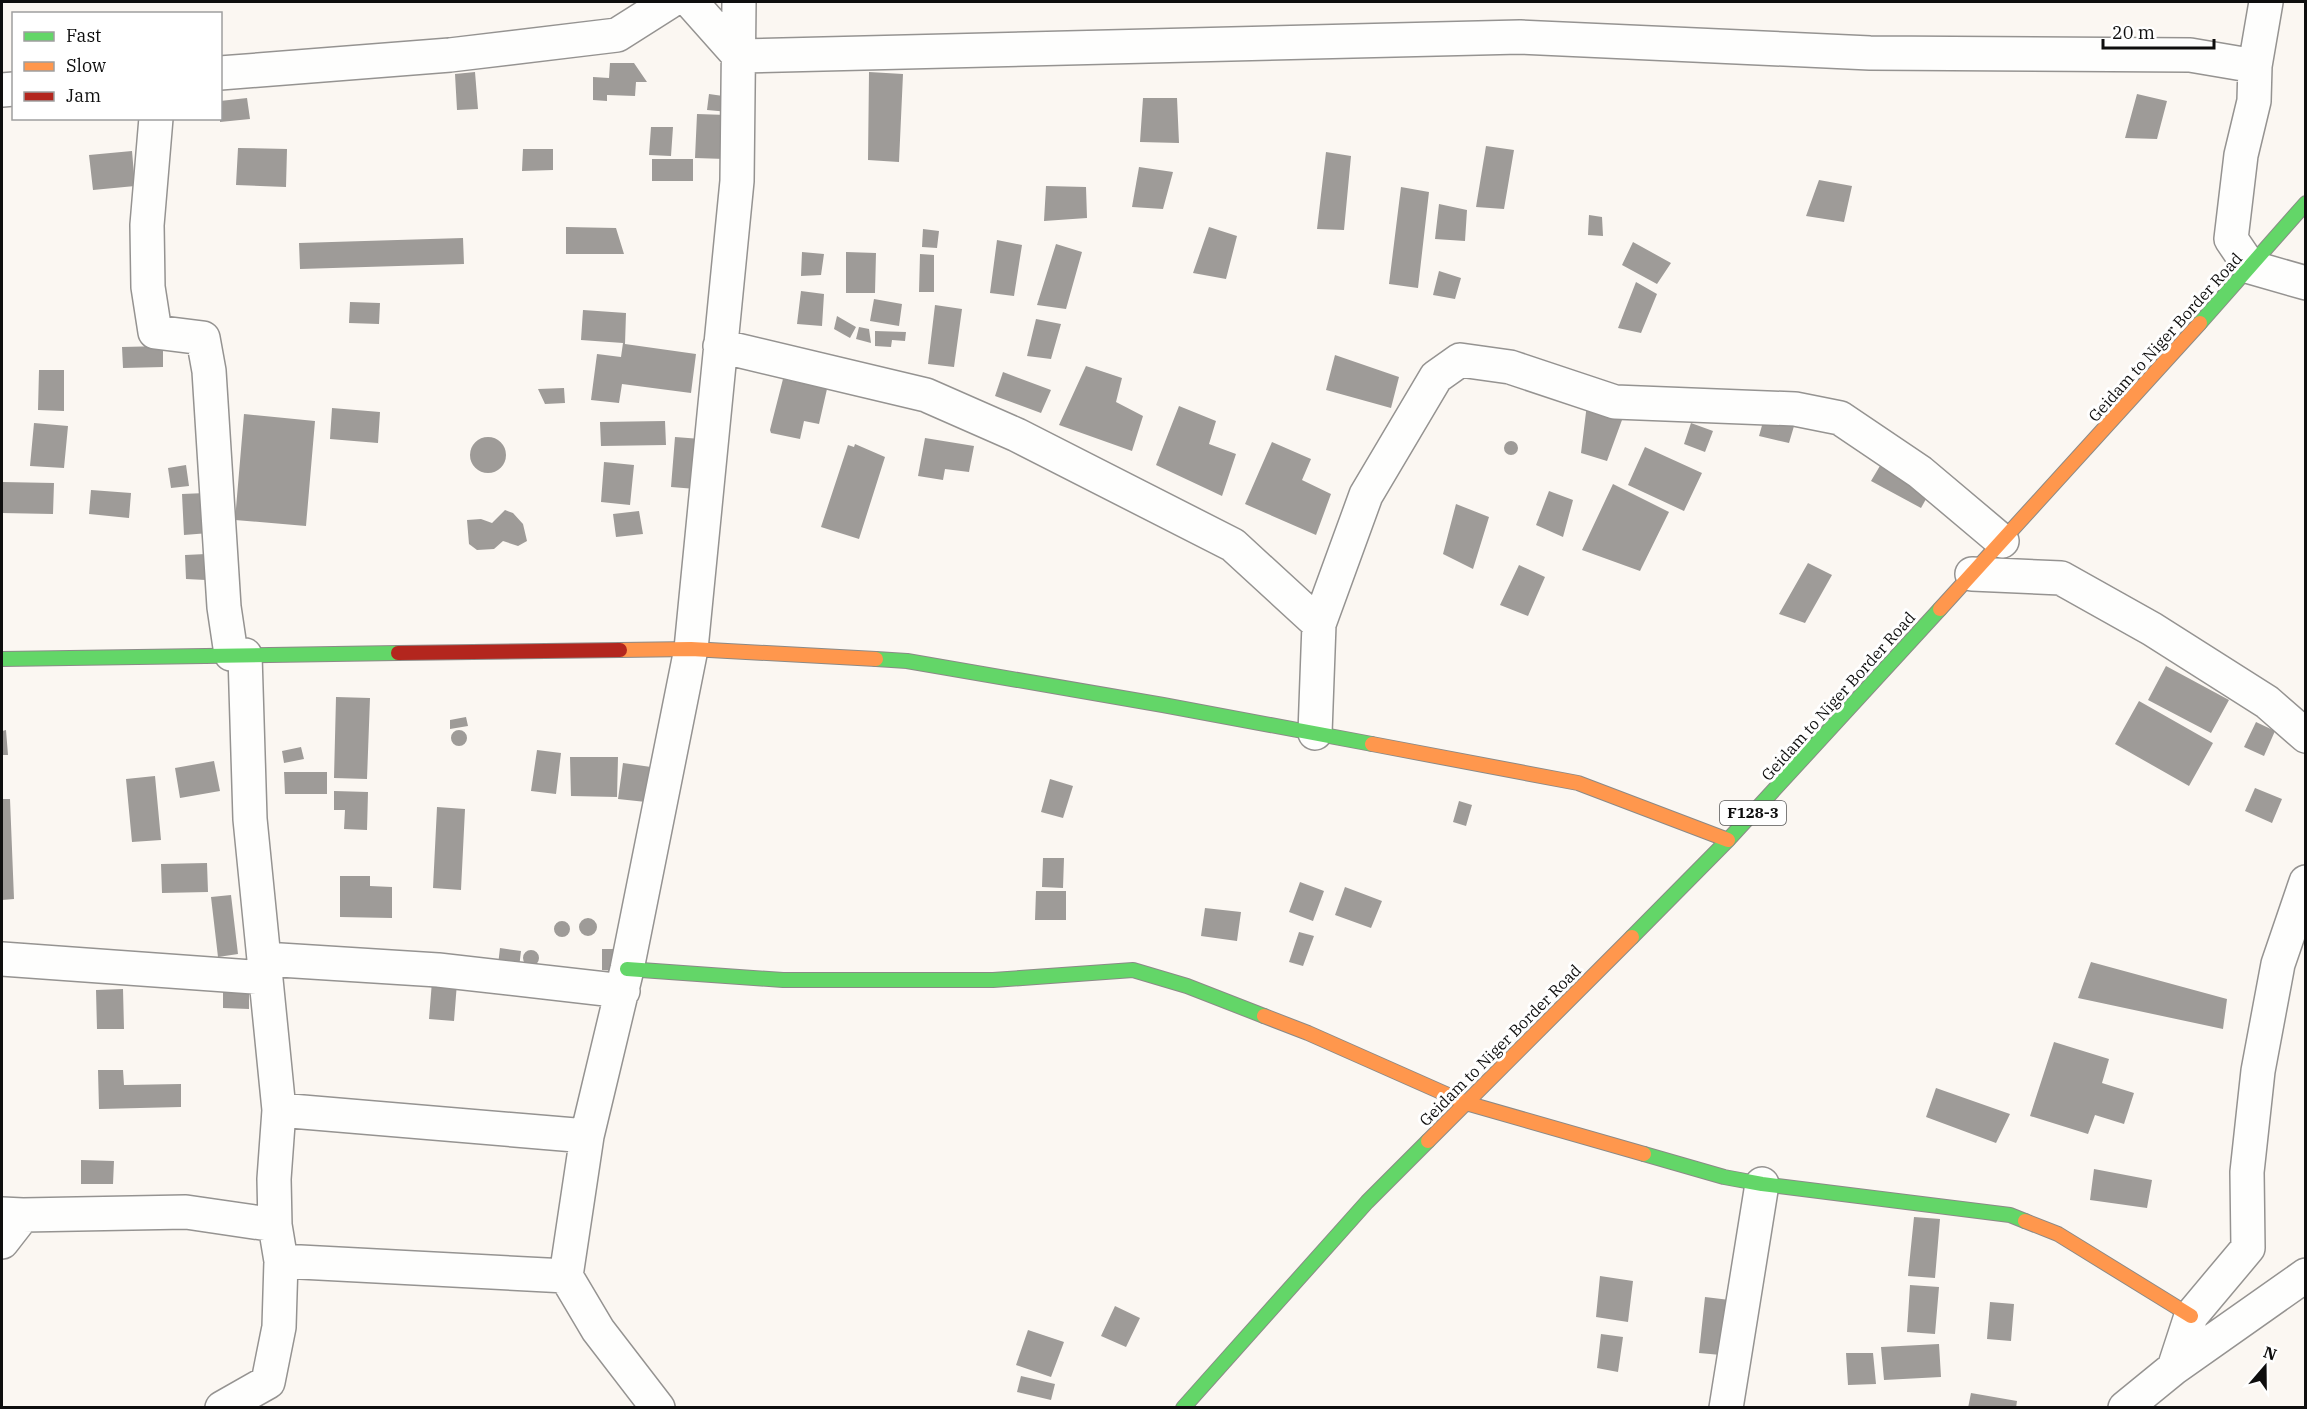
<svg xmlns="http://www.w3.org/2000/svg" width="2307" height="1409" viewBox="0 0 2307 1409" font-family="'IBM Plex Serif',serif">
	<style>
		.building { fill: #9e9b98 }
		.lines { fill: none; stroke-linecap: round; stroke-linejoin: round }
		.street-casing { stroke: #959391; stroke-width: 36 }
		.fast-casing { stroke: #8b8a87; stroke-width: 16 }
		.slow-casing { stroke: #8b8a87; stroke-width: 16 }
		.jam-casing { stroke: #8b8a87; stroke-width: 16 }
		.street { stroke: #fefefd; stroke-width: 33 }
		.fast { stroke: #63d668; stroke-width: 14 }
		.slow { stroke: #ff974d; stroke-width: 14 }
		.jam { stroke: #b3261e; stroke-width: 14 }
		.labels { text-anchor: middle; stroke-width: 6; stroke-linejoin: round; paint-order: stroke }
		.shield { fill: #fff; stroke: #565656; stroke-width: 1.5 }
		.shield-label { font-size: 15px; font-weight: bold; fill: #0e0e0e }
		.street-label { font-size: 16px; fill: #0e0e0e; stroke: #fff }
	</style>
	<rect width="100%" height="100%" fill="#fbf7f2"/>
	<path class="building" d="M610 63H634L647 82H636L635 96 607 95V101L593 100V77L609 78Z
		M475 72 478 109 457 110 455 74Z
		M869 72 903 74 899 162 868 160Z
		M709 94 730 97 729 112 707 110Z
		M2137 94 2167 101 2157 139 2125 138Z
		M247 98 250 119 220 122V101Z
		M1143 98H1177L1179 143 1140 142Z
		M697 114 727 115 725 159 695 158Z
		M651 127H673L671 156 649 155Z
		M1486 146 1514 150 1504 209 1476 207Z
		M238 148 287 149 286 187 236 185Z
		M523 149H553V170L522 171Z
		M132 151 135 186 93 190 89 155Z
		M1326 152 1351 156 1344 230 1317 229Z
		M652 159H693V181H652Z
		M1139 167 1173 172 1163 209 1132 207Z
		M1819 180 1852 186 1844 222 1806 216Z
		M1046 186 1086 187 1087 218 1044 221Z
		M1401 187 1429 192 1418 288 1389 284Z
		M1439 204 1467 210 1465 241 1435 239Z
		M1589 215 1602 217 1603 236 1588 235Z
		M566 227 616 228 624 254H566Z
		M1209 227 1237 236 1226 279 1193 273Z
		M923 229 939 231 937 248 922 247Z
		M463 238 464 264 300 269 299 243Z
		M997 240 1022 245 1014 296 990 293Z
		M1633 242 1671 263 1657 284 1622 265Z
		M1056 244 1082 252 1066 309 1037 305Z
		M802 252 824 254 821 275 801 276Z
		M846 252 876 253 875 293H846Z
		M920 254 934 255V292H919Z
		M1439 271 1461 278 1455 299 1433 295Z
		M1636 282 1657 294 1641 333 1618 328Z
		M801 291 824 294 822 326 797 324Z
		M874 299 902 304 899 326 870 321Z
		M350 302 380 303 379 324 349 323Z
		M935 305 962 309 954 367 928 364Z
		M583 310 626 313 625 344 696 354 691 393 622 384 619 403 591 400 597 354 621 357 623 343 581 340Z
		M837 316 856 327 850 338 834 329Z
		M1036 319 1061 324 1051 359 1027 356Z
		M859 327 869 329 871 343 856 339Z
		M875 331 906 332 905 341 892 340 891 347 875 346Z
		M163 346V367L123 368 122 347Z
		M1335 355 1399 377 1391 408 1326 390Z
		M1086 366 1122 378 1116 402 1143 416 1132 451 1059 425Z
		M39 370H64V411L38 410Z
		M1003 372 1051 390 1041 413 995 396Z
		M783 379 827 389 819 424 804 421 800 439 771 433 770 430Z
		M564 388 565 403 545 404 538 389Z
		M1587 404 1622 420 1607 461 1581 453Z
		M1179 406 1216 421 1209 444 1236 454 1222 496 1156 465Z
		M332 408 380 412 378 443 330 439Z
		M244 414 315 421 306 526 235 520Z
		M1765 415 1797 416 1789 443 1759 436Z
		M665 421 666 445 601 446 600 422Z
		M34 423 68 426 64 468 30 466Z
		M1691 423 1713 431 1705 452 1684 444Z
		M470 455a18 18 0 1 1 36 0a18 18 0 1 1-36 0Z
		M675 437 701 439 696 489 671 487Z
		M925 438 974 446 969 472 945 469 943 480 918 476Z
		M1504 448a7 7 0 1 1 14 0a7 7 0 1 1-14 0Z
		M1272 442 1311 459 1302 480 1331 494 1316 535 1245 504Z
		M855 444 885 457 859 539 821 527 848 445 854 447Z
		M1645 447 1702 473 1684 511 1628 485Z
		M1884 459 1930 492 1921 508 1871 481Z
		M604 462 634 465 630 505 601 502Z
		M186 465 189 486 171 488 168 468Z
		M2 482 54 483 53 514 2 513Z
		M1613 484 1669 512 1640 571 1582 550Z
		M91 490 131 493 129 518 89 514Z
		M1549 491 1573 500 1563 537 1536 525Z
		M206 493 209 533 184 535 182 494Z
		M1456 504 1489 517 1473 569 1443 554Z
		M505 510 513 513 523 524 527 541 518 546 503 541 494 549 477 550 469 544 467 520 481 519 492 523Z
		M639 511 643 534 616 537 613 514Z
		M206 554V580L186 579 185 555Z
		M1808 563 1832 575 1805 623 1779 614Z
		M1519 565 1545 577 1528 616 1500 605Z
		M2166 666 2229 700 2211 733 2148 700Z
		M336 697 370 698 367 779 334 778Z
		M2139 701 2213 743 2189 786 2115 744Z
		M466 717 468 726 450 729V720Z
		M2256 722 2275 731 2264 756 2244 747Z
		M451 738a8 8 0 1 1 16 0a8 8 0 1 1-16 0Z
		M6 730 8 755H2V731Z
		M301 747 304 759 284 763 282 751Z
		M537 750 561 753 556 794 531 791Z
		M570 757H618L617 797 571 796Z
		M214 761 220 791 180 798 175 768Z
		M623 763 651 767 646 802 618 799Z
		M284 772H327V794H285Z
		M155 776 161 840 132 842 126 779Z
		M1050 779 1073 786 1063 818 1041 812Z
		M2255 788 2282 799 2272 823 2245 811Z
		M334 791 368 792 367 830 344 829 345 810H334Z
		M2 799H10L14 899 2 900Z
		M1459 801 1472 805 1466 826 1453 822Z
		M437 807 465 809 461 890 433 888Z
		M1043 858H1064L1063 888 1042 887Z
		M207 863 208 892 162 893 161 864Z
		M340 876H370V886L392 887V918L340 917Z
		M1300 882 1324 891 1313 921 1289 912Z
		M1345 887 1382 901 1371 928 1335 915Z
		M1036 891H1066V920H1035Z
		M231 895 238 954 218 957 211 897Z
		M1205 908 1241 912 1237 941 1201 936Z
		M579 927a9 9 0 1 1 18 0a9 9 0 1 1-18 0Z
		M554 929a8 8 0 1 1 16 0a8 8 0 1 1-16 0Z
		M1299 932 1314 936 1303 966 1289 962Z
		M500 948 521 951 519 968 498 965Z
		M602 949H618L617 971 602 970Z
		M523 958a8 8 0 1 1 16 0a8 8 0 1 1-16 0Z
		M2091 962 2227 999 2223 1029 2078 998Z
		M432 981 457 983 454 1021 429 1019Z
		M223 985 249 986V1009L223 1008Z
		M123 989 124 1029H97L96 990Z
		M2054 1042 2109 1059 2102 1083 2134 1093 2124 1124 2095 1115 2088 1134 2030 1116Z
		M98 1070H123L124 1085 181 1084V1107L99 1109Z
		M1936 1088 2010 1114 1996 1143 1926 1117Z
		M81 1160 114 1161 113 1184H81Z
		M2094 1169 2152 1180 2147 1208 2090 1200Z
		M1914 1217 1940 1219 1935 1278 1908 1276Z
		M1600 1276 1633 1281 1628 1322 1596 1317Z
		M1910 1285 1939 1287 1935 1334 1907 1332Z
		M1705 1297 1738 1301 1721 1355 1699 1353Z
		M1990 1302 2014 1304 2011 1341 1987 1339Z
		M1115 1306 1140 1318 1126 1347 1101 1336Z
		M1028 1330 1064 1342 1051 1377 1016 1365Z
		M1601 1334 1623 1337 1618 1372 1597 1368Z
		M1939 1344 1941 1377 1884 1380 1881 1347Z
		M1846 1353H1873L1876 1384 1848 1385Z
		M1021 1376 1055 1384 1051 1400 1017 1392Z
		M1971 1393 2017 1401 2016 1408H1968Z"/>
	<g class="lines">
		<g class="street-casing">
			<path id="street" d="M691 2 739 56 1520 37 1870 53 2190 55 2255 66
				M2266 2 2255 66 2254 101 2241 155 2231 239 2250 267 2306 283
				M220 73 450 55 617 35 669 2
				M2 90 14 89
				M156 118 147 225 148 287 155 332 203 338 209 371 224 607 231 654
				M720 346 926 395 1017 435 1233 545 1319 624
				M1972 574 2061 578 2152 629 2267 702 2306 736
				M1315 733 1319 624 1366 495 1436 377 1460 360 1510 367 1615 402 1795 409 1840 418 1920 472 2002 541
				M2 959 266 978
				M264 959 438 970 623 991
				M279 1110 587 1136
				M2 1214 23 1215 186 1212 275 1225
				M2 1242 23 1215
				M281 1261 566 1276
				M2174 1368 2306 1275
				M222 1408 268 1382 279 1327 281 1261 275 1225 274 1179 279 1110 250 819 245 655
				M658 1408 598 1330 566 1276 587 1136 627 969 691 649 737 181 739 2
				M1726 1408 1762 1184
				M2125 1408 2174 1368 2191 1316 2248 1248 2247 1172 2258 1071 2278 964 2306 882"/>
		</g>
		<g class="fast-casing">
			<path id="fast" d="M2200 323 2306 203
				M2 659 398 653
				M876 659 907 661 1163 705 1372 744
				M1632 937 1728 840 1940 609
				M627 969 783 980H993L1133 970 1187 986 1264 1016
				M1644 1154 1724 1177 1762 1184 2010 1215 2025 1221
				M1183 1408 1367 1202 1428 1141"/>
		</g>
		<g class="slow-casing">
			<path id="slow" d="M1940 609 2200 323
				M620 650 691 649 876 659
				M1372 744 1578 783 1728 840
				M1264 1016 1308 1033 1466 1103 1644 1154
				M1428 1141 1632 937
				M2025 1221 2058 1234 2191 1316"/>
		</g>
		<g class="jam-casing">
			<path id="jam" d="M398 653 620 650"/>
		</g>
		<use href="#street" class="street"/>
		<use href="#fast" class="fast"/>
		<use href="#slow" class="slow"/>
		<use href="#jam" class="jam"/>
	</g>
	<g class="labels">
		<rect class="shield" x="1720" y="801" width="66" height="24" rx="4.5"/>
		<g class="shield-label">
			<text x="1753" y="818">F128-3</text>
		</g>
		<g class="street-label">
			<text transform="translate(2165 337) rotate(-48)" y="6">Geidam to Niger Border Road</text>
			<text transform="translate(1838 696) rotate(-48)" y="6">Geidam to Niger Border Road</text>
			<text transform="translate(1500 1045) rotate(-45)" y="6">Geidam to Niger Border Road</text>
		</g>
	</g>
	<rect width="2307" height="1409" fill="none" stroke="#0e0e0e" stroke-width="6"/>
	<rect x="12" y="12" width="210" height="108" fill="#ffffff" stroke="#9f9f9f" stroke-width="1.5"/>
	<rect x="24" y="32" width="30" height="9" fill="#63d668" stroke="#9f9f9f" stroke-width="1.5"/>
	<text x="66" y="42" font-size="18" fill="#0e0e0e">Fast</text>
	<rect x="24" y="62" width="30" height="9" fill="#ff974d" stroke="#9f9f9f" stroke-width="1.5"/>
	<text x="66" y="72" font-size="18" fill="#0e0e0e">Slow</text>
	<rect x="24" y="92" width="30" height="9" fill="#b3261e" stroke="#9f9f9f" stroke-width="1.5"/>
	<text x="66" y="102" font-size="18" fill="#0e0e0e">Jam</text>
	<g transform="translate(2265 1367) rotate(20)" stroke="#ffffff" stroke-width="4.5" paint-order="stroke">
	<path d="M0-4.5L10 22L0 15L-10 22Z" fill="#0e0e0e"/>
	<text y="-9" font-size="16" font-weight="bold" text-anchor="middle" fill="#0e0e0e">N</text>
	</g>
	<path d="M2103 39v9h111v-9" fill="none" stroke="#0e0e0e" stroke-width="3"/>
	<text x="2112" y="39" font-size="18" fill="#0e0e0e" stroke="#ffffff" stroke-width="4.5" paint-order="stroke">20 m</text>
</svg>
